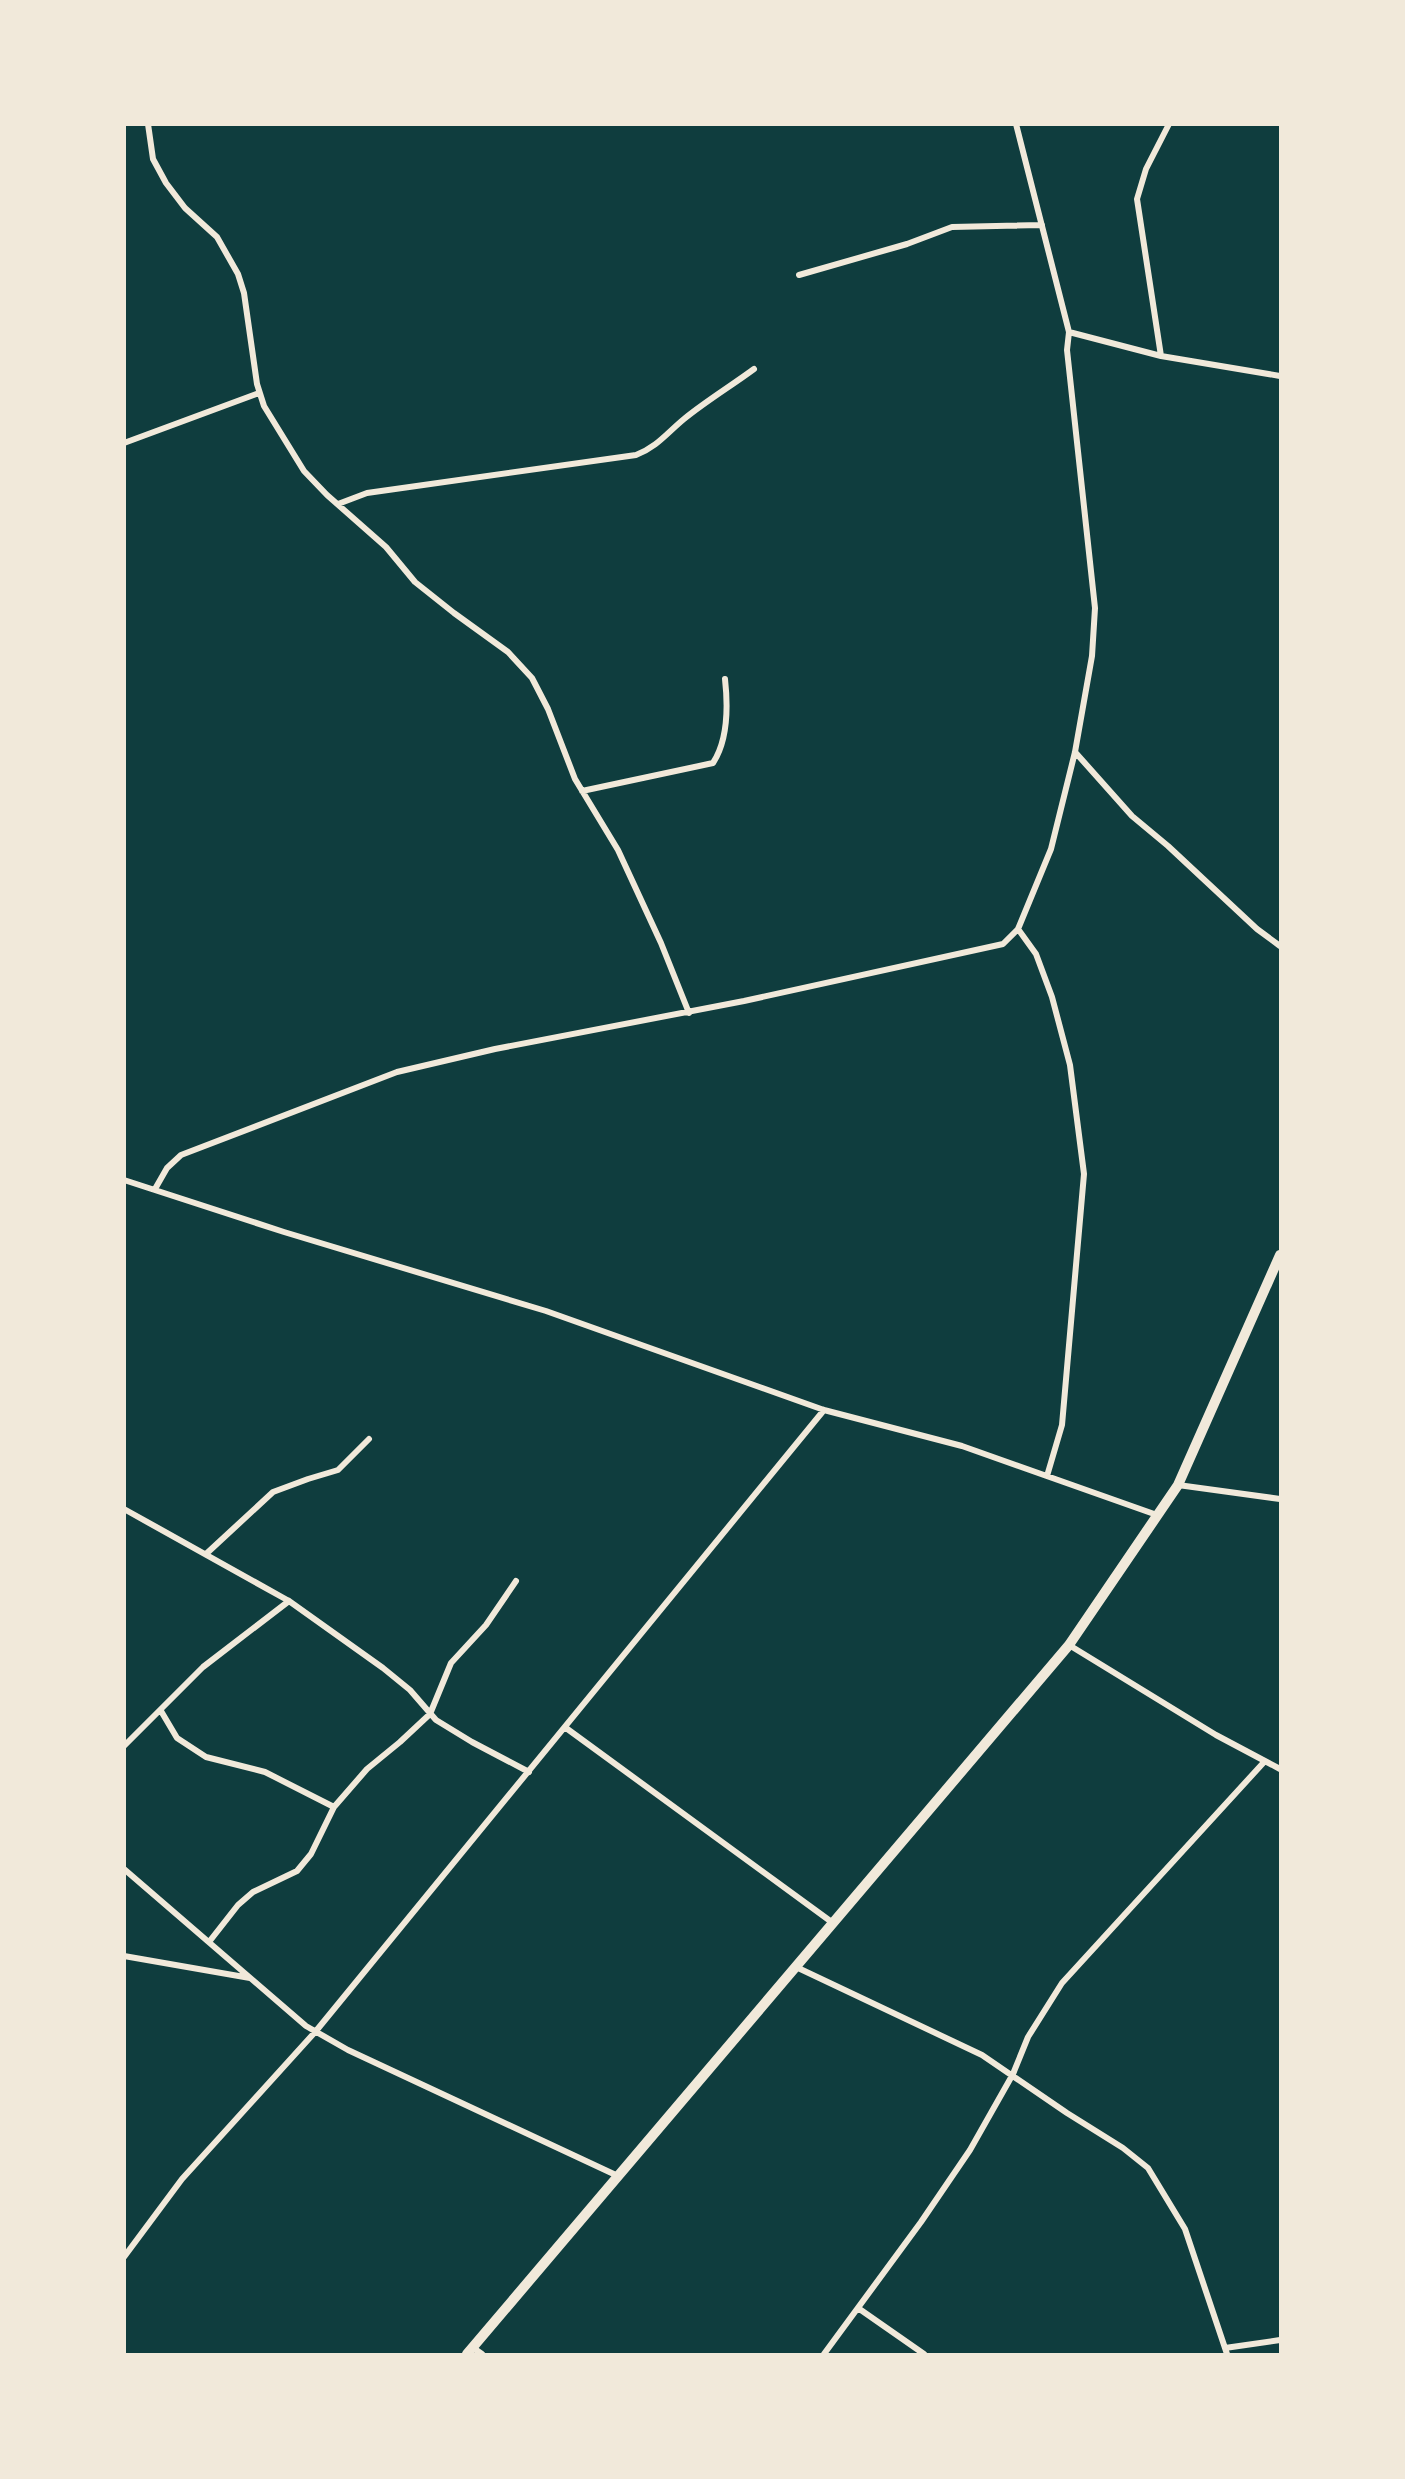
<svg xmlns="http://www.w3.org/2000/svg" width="1405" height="2479" viewBox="0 0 1405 2479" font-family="Montserrat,sans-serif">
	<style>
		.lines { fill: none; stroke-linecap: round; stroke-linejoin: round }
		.minor { stroke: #f1e9da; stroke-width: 6 }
		.tertiary { stroke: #f1e9da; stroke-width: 10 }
	</style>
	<rect width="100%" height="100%" fill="#0f3d3e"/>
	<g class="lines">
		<path class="minor" d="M148 124 153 159 166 183 185 208 217 237 238 274 244 293 257 384 264 406 304 471 327 495 386 547 415 582 454 613 508 652 532 678 548 709 575 779 618 850 661 943 689 1013
			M1016 124 1069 332 1161 356 1280 376
			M799 275 907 244 952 227 1042 225
			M1161 356 1137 199 1146 169 1169 124
			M124 443 259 393
			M338 504 367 493 636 455C657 447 667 433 684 419 706 401 731 386 754 369
			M1075 752 1132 816 1168 846 1257 929 1280 946
			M582 791 713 763C728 740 728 706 725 679
			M1018 929 1036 954 1052 997 1070 1065 1084 1174 1062 1425 1047 1476
			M124 1180 284 1232 546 1311 824 1410 962 1446 1157 1515
			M155 1189 167 1168 181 1155 397 1072 495 1049 744 1001 1003 944 1018 929 1051 849 1075 752 1092 656 1095 608 1067 350 1069 332
			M1178 1485 1280 1499
			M124 1509 289 1601 383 1668 410 1690 436 1720 472 1742 529 1772
			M206 1554 273 1492 308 1479 338 1470 369 1439
			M1069 1645 1216 1735 1280 1769
			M161 1711 177 1738 206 1757 265 1772 334 1807
			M566 1728 833 1923
			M124 1746 203 1667 289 1601
			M124 1869 306 2026 348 2050 618 2176
			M209 1942 238 1905 253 1892 297 1871 311 1854 334 1807 367 1769 400 1742 430 1714 451 1663 486 1625 516 1581
			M124 1956 250 1978
			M796 1967 982 2055 1067 2113 1123 2148 1148 2168 1185 2229 1227 2354
			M124 2257 182 2179 316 2031 824 1410
			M858 2308 924 2354
			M472 2347 482 2354
			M1225 2348 1280 2340
			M824 2354 921 2222 970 2150 1013 2074 1028 2037 1062 1983 1265 1761"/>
		<path class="tertiary" d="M467 2354 1069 1645 1178 1485 1280 1255"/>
	</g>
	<rect width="1405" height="2479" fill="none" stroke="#f1e9da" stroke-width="252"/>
</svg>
